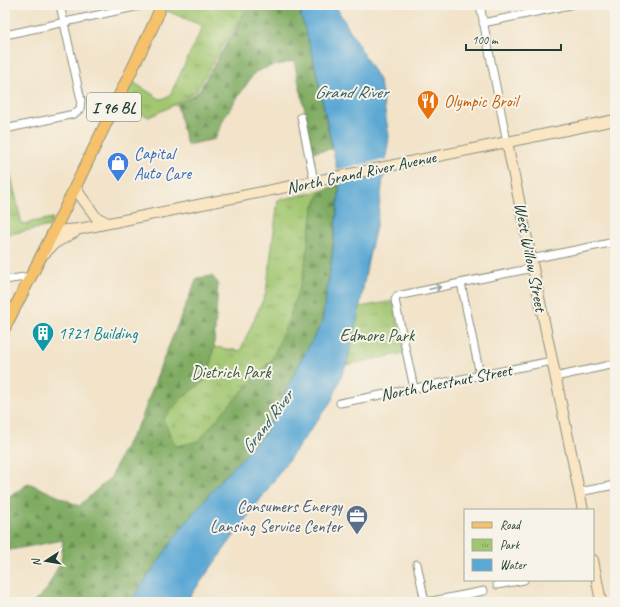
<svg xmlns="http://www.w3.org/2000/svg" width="620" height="607" viewBox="0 0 620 607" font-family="Caveat,sans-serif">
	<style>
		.forest { fill: url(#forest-firs); stroke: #50744b }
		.park { fill: url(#park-tufts); stroke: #608252 }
		.water { fill: #5ba8d4; stroke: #3d7284 }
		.pier { fill: #f2e3c9 }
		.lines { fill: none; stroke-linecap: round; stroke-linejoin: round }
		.street-casing { stroke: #88907e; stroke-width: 9 }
		.secondary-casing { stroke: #88907e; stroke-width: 12 }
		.primary-casing { stroke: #88907e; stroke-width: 13 }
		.street { stroke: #fff; stroke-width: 7 }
		.secondary { stroke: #fbe6c4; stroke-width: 10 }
		.primary { stroke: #f5c16b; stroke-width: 11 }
		.oneway { stroke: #8f9e9a }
		.labels { text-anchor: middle; stroke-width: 4; stroke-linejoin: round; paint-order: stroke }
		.shield { fill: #f7f3e8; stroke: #60746a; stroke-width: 1 }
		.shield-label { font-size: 16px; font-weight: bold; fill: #1f3d34 }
		.food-label { font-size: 17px; fill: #c56008; stroke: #f7f3e8; text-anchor: start }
		.shop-label { font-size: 17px; fill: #366cbe; stroke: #f7f3e8; text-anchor: start }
		.street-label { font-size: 17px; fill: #1f3d34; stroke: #f7f3e8 }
		.culture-label { font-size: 17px; fill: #0d838f; stroke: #f7f3e8; text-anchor: start }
		.park-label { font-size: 17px; fill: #395840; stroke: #f7f3e8 }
		.service-label { font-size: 17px; fill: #4e5e75; stroke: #f7f3e8; text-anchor: end }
		.water-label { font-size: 18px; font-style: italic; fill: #315d64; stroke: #f7f3e8 }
	</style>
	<defs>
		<pattern id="forest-firs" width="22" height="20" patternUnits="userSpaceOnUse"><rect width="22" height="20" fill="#80ab62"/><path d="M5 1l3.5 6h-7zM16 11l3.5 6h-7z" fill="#688c52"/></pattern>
		<pattern id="park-tufts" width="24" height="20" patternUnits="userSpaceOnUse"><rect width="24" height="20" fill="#a1c670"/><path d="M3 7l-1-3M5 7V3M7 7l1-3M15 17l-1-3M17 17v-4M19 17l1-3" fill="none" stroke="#83a25d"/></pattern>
	</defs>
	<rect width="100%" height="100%" fill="#f7f3e8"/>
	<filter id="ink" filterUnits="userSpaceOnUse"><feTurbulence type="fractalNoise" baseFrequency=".025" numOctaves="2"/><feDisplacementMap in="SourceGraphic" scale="8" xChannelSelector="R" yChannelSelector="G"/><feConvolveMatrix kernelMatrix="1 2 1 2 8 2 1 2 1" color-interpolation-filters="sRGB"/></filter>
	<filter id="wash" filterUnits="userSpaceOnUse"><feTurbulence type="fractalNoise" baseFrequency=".012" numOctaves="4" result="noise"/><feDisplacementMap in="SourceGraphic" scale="16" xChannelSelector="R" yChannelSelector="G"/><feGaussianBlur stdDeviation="0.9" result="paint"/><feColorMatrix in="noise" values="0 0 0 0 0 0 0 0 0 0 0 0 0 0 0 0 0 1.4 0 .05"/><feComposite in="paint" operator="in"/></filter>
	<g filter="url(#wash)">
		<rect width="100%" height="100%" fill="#f2e3c9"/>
		<path class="forest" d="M249 5H299L302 19 314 61 332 149 310 152 305 120 306 115 294 61 268 67 255 72 225 116 215 139 187 145 177 105 199 91Z
			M340 184 332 257 322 323 300 362 264 435 221 480 183 526 130 602H34L47 589 61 561 63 540 5 551V500L29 483 79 506 111 477 122 452 141 420 161 365 197 278 212 276 218 283 214 347 208 378 182 398 221 414 272 359 303 276 313 209 321 191Z"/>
		<path class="park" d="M169 5H247L197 90 176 104 149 117 121 104 133 82 160 99 169 97 203 26 167 11Z
			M5 150 22 224 53 218 50 226 5 235Z
			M321 191 313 209 303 276 289 319 272 359 221 414 199 441 176 446 163 419 182 398 208 378 214 347 240 351 266 293 278 200Z
			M393 301 404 353 346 365 360 307Z"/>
		<path class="water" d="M299 5H335L380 82 389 136 377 222 368 261 358 316 348 359 332 400 186 602H130L183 526 221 480 264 435 300 362 322 323 332 257 340 184 314 61 302 19Z"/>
		<path class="pier" d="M388 159 386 174 338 184 335 170Z"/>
	</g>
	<g filter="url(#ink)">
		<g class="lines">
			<g class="street-casing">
				<path id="street" d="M480 5 507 142
					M483 23 570 5
					M5 35 144 5
					M301 117 314 181
					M5 129 74 114 80 109 81 100 60 5
					M531 259 615 242
					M5 280 31 276
					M461 283 480 375
					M555 377 615 364
					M414 388 395 300 397 296 533 268
					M340 403 552 361
					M579 492 615 485
					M417 564 425 602
					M497 585 524 580
					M427 602 484 591"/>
			</g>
			<g class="secondary-casing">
				<path id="secondary" d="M507 142 583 510
					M75 186 80 195 96 217 108 223
					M54 231 80 229 615 120
					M44 254 55 243 75 232
					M593 560 601 602"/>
			</g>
			<g class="primary-casing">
				<path id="primary" d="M5 327 54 231 152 28 159 12 160 5"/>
			</g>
			<use href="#street" class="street"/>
			<use href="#secondary" class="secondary"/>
			<use href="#primary" class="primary"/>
		</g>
		<defs><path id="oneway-shaft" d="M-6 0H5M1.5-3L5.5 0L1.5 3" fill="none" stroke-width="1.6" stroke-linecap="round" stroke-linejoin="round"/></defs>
		<use class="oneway" href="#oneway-shaft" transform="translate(435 288) rotate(-12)"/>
	</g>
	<defs>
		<g id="restaurant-pin" transform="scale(1.15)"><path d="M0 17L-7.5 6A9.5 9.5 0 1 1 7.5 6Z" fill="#e8710a" stroke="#f7f3e8"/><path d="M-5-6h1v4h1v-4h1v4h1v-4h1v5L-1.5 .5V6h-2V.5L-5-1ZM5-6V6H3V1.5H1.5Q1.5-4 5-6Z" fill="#fff"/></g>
		<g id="shop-pin" transform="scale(1.15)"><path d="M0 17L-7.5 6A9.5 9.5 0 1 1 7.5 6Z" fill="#3f7fe0" stroke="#f7f3e8"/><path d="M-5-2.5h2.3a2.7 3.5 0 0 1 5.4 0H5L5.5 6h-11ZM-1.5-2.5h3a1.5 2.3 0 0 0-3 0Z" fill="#fff"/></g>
		<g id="building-pin" transform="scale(1.15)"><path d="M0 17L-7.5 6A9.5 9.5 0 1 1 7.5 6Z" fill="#0f9aa8" stroke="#f7f3e8"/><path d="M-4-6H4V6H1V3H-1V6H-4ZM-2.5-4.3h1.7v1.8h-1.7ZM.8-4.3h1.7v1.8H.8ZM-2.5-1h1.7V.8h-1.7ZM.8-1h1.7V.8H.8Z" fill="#fff"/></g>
		<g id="office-pin" transform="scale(1.15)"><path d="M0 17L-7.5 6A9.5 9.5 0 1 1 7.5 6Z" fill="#5c6f8a" stroke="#f7f3e8"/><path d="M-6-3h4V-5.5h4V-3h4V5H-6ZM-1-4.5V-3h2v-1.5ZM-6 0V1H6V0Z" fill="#fff"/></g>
	</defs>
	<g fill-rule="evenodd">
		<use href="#restaurant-pin" x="428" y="101"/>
		<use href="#shop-pin" x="118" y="163"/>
		<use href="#building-pin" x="43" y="333"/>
		<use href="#office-pin" x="357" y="516"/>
	</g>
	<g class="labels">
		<rect class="shield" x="87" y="93" width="54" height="28" rx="3"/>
		<g class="shield-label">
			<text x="114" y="113">I 96 BL</text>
		</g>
		<g class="food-label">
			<text x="444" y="107">Olympic Broil</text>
		</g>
		<g class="shop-label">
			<text x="134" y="159">Capital<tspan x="134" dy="20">Auto Care</tspan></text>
		</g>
		<g class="street-label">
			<text transform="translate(361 172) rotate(-12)" y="6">North Grand River Avenue</text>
			<text transform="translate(531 257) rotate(79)" y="6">West Willow Street</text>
			<text transform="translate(446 382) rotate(-11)" y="6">North Chestnut Street</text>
		</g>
		<g class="culture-label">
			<text x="58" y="339">1721 Building</text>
		</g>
		<g class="park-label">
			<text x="377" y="341">Edmore Park</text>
			<text x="231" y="378">Dietrich Park</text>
		</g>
		<g class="service-label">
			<text x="342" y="512">Consumers Energy<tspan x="342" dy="20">Lansing Service Center</tspan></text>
		</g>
		<g class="water-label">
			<text x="351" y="98">Grand River</text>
			<text transform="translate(267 422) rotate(-53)" y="6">Grand River</text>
		</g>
	</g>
	<rect width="620" height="607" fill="none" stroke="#f7f3e8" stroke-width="20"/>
	<rect x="464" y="509" width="130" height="72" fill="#f7f3e8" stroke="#a1aaa0"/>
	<rect x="472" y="522" width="20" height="6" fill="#f5c16b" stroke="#a1aaa0"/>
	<text x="500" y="529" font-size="12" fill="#1f3d34">Road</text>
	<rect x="472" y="539" width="20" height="12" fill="url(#park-tufts)" stroke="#a1aaa0"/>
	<text x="500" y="549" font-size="12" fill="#1f3d34">Park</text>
	<rect x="472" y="559" width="20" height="12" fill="#5ba8d4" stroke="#a1aaa0"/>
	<text x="500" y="569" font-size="12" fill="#1f3d34">Water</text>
	<g transform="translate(46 561) rotate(258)" stroke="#f7f3e8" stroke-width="3" paint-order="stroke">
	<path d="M0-3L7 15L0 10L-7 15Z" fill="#1f3d34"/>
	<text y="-6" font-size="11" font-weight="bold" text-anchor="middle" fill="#1f3d34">N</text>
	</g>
	<path d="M466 44v6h95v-6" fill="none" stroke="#1f3d34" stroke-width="2"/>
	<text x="472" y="44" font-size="12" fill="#1f3d34" stroke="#f7f3e8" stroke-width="3" paint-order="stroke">100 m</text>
</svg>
